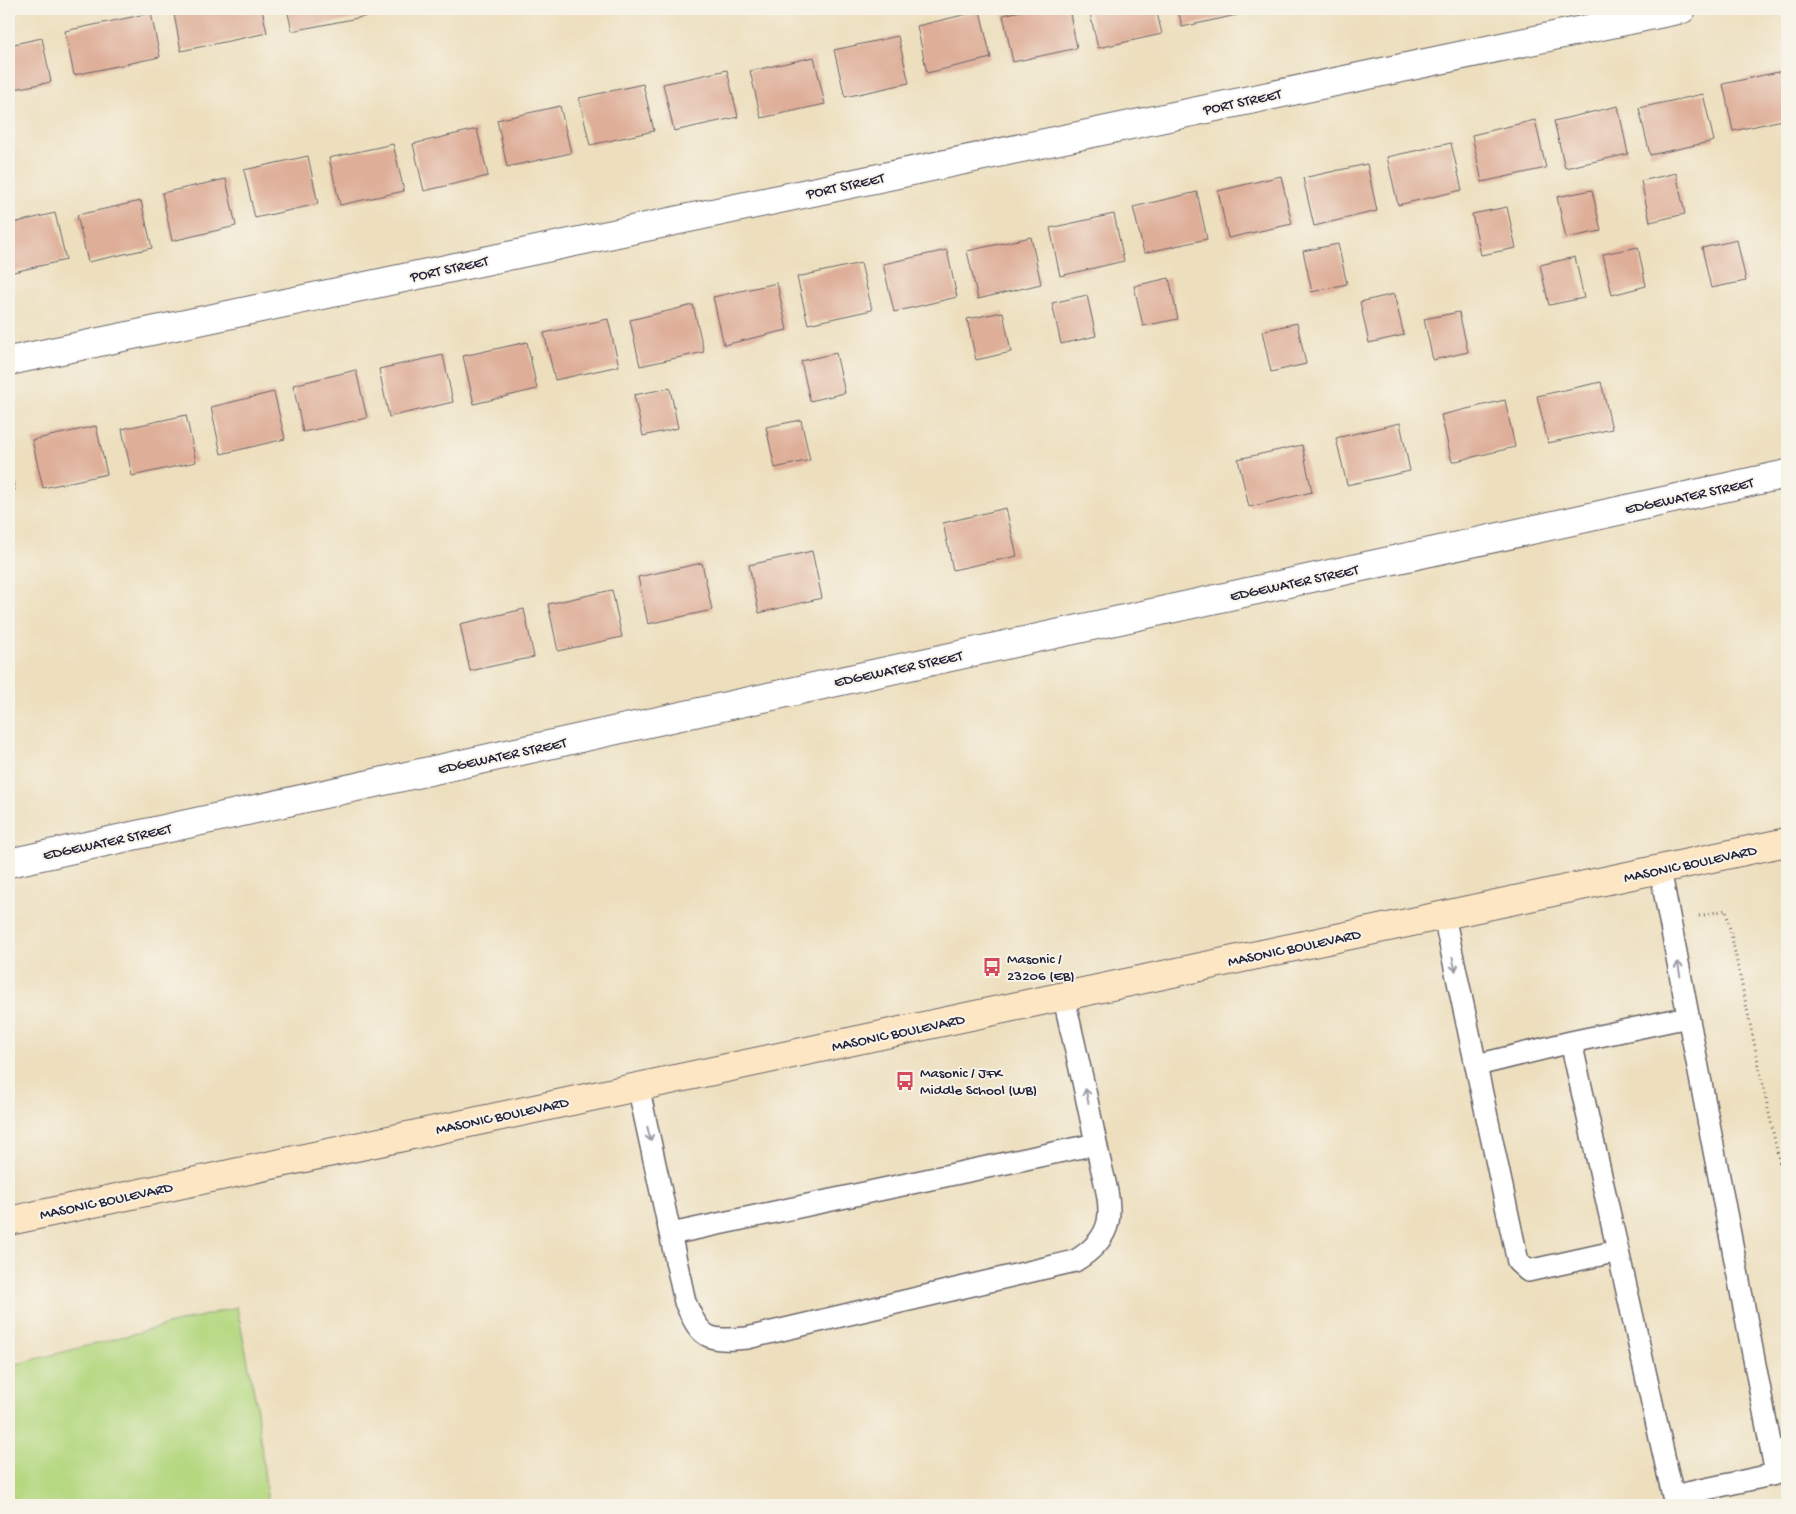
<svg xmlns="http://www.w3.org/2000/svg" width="1796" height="1514" viewBox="0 0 1796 1514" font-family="'Gochi Hand',sans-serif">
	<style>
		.green { fill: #b5d881; stroke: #6c7d5e }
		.building { fill: #deae98 }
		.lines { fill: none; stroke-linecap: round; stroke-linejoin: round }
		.lane-casing { stroke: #696469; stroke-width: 24 }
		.street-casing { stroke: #696469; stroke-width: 30 }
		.secondary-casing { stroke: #696469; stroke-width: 30 }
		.path { stroke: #696469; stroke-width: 3; stroke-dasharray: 1 4; stroke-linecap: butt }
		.lane { stroke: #fff; stroke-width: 21 }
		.street { stroke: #fff; stroke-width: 28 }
		.secondary { stroke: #fce6c4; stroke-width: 28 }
		.oneway { stroke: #9c9ca7 }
		.labels { text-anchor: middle; stroke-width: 4; stroke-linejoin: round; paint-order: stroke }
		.street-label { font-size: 15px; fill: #22223b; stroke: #f7f3e8 }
		.poi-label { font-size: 15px; fill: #22223b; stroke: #f7f3e8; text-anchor: start }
	</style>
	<rect width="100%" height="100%" fill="#f7f3e8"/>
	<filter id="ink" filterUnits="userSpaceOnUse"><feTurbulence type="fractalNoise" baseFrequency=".02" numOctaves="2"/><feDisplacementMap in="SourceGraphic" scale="10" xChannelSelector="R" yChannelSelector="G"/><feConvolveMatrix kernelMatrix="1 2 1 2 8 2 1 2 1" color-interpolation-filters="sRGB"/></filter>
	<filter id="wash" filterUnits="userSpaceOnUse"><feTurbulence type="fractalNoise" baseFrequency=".0096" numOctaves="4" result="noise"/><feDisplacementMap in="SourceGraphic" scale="20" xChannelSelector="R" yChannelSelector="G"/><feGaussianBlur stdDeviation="1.12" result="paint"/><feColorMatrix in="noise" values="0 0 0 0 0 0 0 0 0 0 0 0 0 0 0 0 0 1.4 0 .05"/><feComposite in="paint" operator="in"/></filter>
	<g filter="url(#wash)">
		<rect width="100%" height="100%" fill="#eddfbe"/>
		<path class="green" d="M237 1307 256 1402 268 1505H9V1366Z"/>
		<g id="blocks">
			<path class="building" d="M173 9H262L267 33 181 51Z
				M287 9H377L378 14 292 31Z
				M1029 9H1069L1077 48 1013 62 1003 15Z
				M1089 9H1156L1162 34 1098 48Z
				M1178 9H1245L1246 13 1182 27Z
				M980 11 991 58 927 73 917 26Z
				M151 13 160 57 74 75 65 31Z
				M898 36 909 83 845 97 834 50Z
				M42 38 51 82 9 90V45Z
				M814 57 825 104 761 118 750 71Z
				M727 70 738 117 674 131 663 84Z
				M1787 70V119L1733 131 1723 84Z
				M643 84 654 131 590 145 579 98Z
				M1703 94 1714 141 1650 155 1639 108Z
				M560 106 571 153 507 167 497 120Z
				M1618 106 1628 154 1565 168 1554 121Z
				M1535 120 1546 168 1482 182 1472 135Z
				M477 129 488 176 424 191 413 144Z
				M1451 143 1462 190 1398 205 1387 157Z
				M393 144 404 191 340 205 329 158Z
				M308 156 318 204 255 218 244 170Z
				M1367 164 1377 211 1314 226 1303 178Z
				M1676 173 1685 214 1650 222 1641 181Z
				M1281 176 1292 224 1228 238 1218 191Z
				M226 179 236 226 172 241 162 193Z
				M1592 190 1601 231 1566 238 1557 197Z
				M1197 192 1207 239 1144 253 1133 207Z
				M141 201 152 248 88 262 77 215Z
				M1507 207 1516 248 1481 255 1472 214Z
				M55 213 66 260 9 273V224Z
				M1114 214 1124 261 1060 276 1050 228Z
				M1031 237 1041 284 978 299 967 251Z
				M1737 240 1746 281 1711 288 1702 248Z
				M1338 244 1347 284 1312 292 1303 251Z
				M1638 247 1646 286 1612 295 1603 254Z
				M947 250 957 297 894 312 883 264Z
				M1575 257 1584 298 1549 305 1540 265Z
				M861 263 872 310 808 324 797 277Z
				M1169 278 1178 319 1143 326 1134 286Z
				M777 283 787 330 724 345 713 297Z
				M1394 294 1404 335 1369 343 1360 302Z
				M1087 295 1096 336 1061 344 1052 303Z
				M693 305 704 352 640 366 630 320Z
				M1003 312 1011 352 976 360 967 319Z
				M1459 312 1468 352 1433 360 1424 319Z
				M608 319 619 366 555 380 544 333Z
				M1297 323 1306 364 1271 372 1262 331Z
				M527 342 537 389 474 404 463 356Z
				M836 353 845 393 810 401 801 361Z
				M443 355 453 402 389 417 379 369Z
				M356 370 367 418 303 432 293 385Z
				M1601 382 1612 429 1548 443 1537 396Z
				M670 388 678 428 643 436 634 395Z
				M274 392 285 439 221 454 211 407Z
				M1505 400 1515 447 1452 462 1441 415Z
				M186 415 196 462 132 476 122 429Z
				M801 420 810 460 775 468 766 427Z
				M1400 423 1410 471 1347 485 1336 438Z
				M96 426 107 474 43 488 32 440Z
				M1302 445 1312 492 1249 507 1238 459Z
				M9 465 15 490 9 492Z
				M1006 508 1017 556 953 570 943 523Z
				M812 551 822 598 759 613 749 565Z
				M702 563 712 610 648 624 638 577Z
				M612 590 622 637 558 651 548 604Z
				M524 609 534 657 470 671 460 624Z"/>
		</g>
	</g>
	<g filter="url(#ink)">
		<use href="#blocks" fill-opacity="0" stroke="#696469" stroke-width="1"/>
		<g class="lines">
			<g class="lane-casing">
				<path id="lane" d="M1660 869 1776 1474 1673 1496 1571 1042 1688 1017
					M1444 916 1518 1262 1528 1271 1618 1251
					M1477 1065 1571 1042
					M638 1086 685 1302C701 1338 706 1342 747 1338L1075 1261C1090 1252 1104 1240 1108 1222 1112 1201 1103 1177 1099 1157 1088 1103 1076 1049 1063 995
					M671 1234 1096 1144"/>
			</g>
			<g class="street-casing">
				<path id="street" d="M9 361 1682 9
					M9 863 1787 474"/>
			</g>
			<g class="secondary-casing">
				<path id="secondary" d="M9 1221 1787 842"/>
			</g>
			<path class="path" d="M1699 916 1726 910 1787 1198"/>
			<use href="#lane" class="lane"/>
			<use href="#street" class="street"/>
			<use href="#secondary" class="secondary"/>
		</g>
		<defs><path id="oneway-shaft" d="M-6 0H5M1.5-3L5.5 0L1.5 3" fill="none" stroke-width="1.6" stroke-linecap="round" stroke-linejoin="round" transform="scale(1.25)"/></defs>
		<g class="oneway">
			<use href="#oneway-shaft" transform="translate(1454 964) rotate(78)"/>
			<use href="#oneway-shaft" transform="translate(1679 969) rotate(-100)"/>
			<use href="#oneway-shaft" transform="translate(1087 1096) rotate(-102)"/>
			<use href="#oneway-shaft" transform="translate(649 1134) rotate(77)"/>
		</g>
	</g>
	<defs>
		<g id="bus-bare" transform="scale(1.5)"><path d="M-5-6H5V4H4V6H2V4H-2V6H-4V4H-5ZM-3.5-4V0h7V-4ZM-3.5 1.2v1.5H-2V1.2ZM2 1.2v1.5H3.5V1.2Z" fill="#d1495b" stroke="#f7f3e8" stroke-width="2.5" paint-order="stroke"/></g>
	</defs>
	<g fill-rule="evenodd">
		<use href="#bus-bare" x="992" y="967"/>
		<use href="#bus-bare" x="905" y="1081"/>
	</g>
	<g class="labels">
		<g class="street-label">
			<text transform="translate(1242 101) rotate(-12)" y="5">PORT STREET</text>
			<text transform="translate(845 185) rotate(-12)" y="5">PORT STREET</text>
			<text transform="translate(449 268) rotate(-12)" y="5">PORT STREET</text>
			<text transform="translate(1689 495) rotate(-12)" y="5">EDGEWATER STREET</text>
			<text transform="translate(1294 582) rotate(-12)" y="5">EDGEWATER STREET</text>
			<text transform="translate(898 668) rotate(-12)" y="5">EDGEWATER STREET</text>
			<text transform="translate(502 755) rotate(-12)" y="5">EDGEWATER STREET</text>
			<text transform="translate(107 841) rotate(-12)" y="5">EDGEWATER STREET</text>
			<text transform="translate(1690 863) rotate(-12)" y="5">MASONIC BOULEVARD</text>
			<text transform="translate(1294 947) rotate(-12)" y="5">MASONIC BOULEVARD</text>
			<text transform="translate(898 1032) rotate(-12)" y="5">MASONIC BOULEVARD</text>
			<text transform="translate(502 1115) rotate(-12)" y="5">MASONIC BOULEVARD</text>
			<text transform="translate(106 1200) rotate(-12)" y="5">MASONIC BOULEVARD</text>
		</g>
		<g class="poi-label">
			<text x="1007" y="963">Masonic /<tspan x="1007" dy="17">23206 (EB)</tspan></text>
			<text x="920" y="1077">Masonic / JFK<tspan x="920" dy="17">Middle School (WB)</tspan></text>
		</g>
	</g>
	<rect width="1796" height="1514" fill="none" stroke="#f7f3e8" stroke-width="30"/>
</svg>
